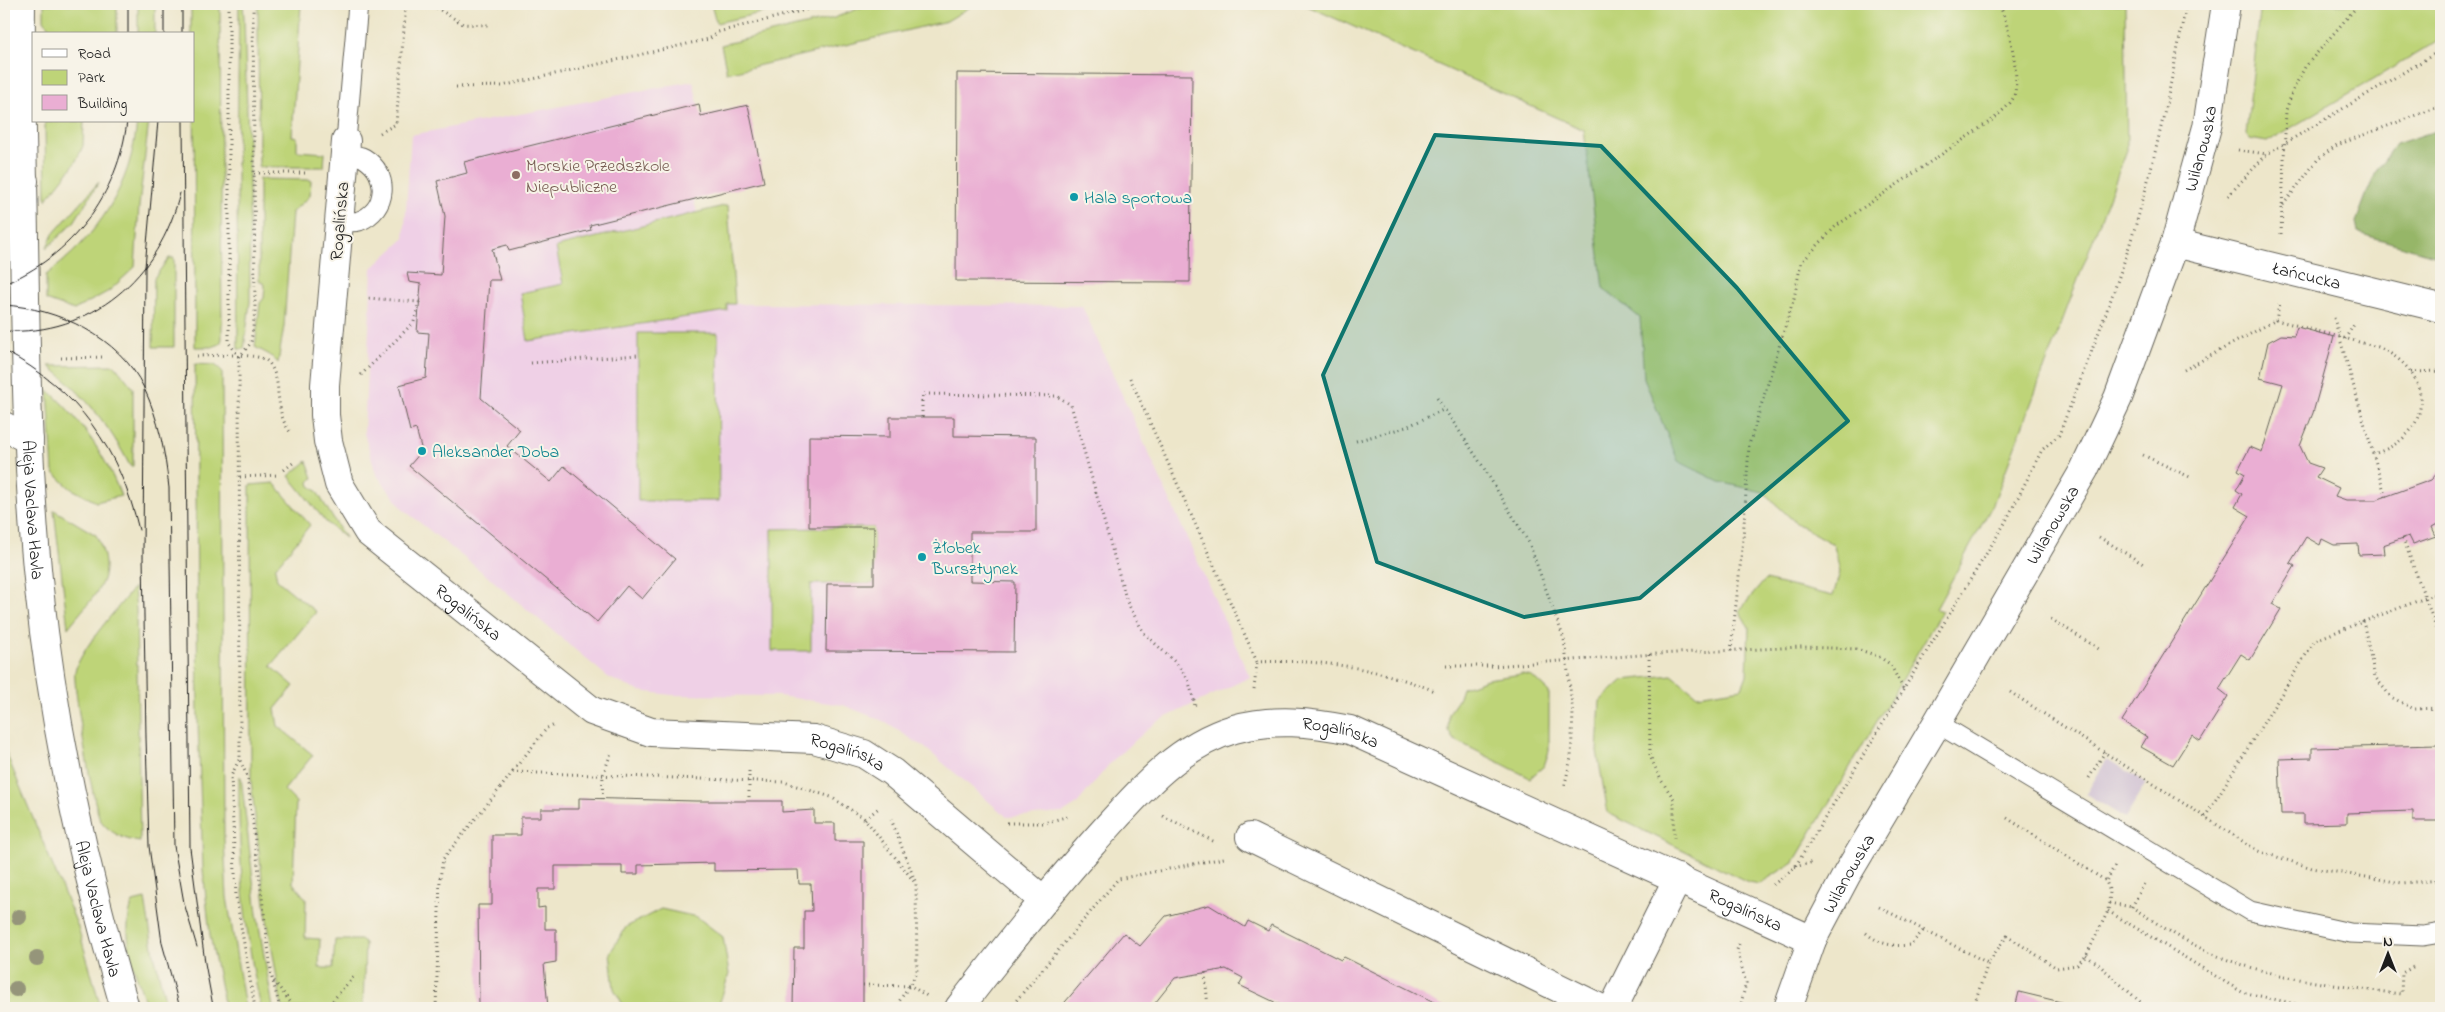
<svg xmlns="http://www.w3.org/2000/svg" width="2445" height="1012" viewBox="0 0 2445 1012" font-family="'Indie Flower',sans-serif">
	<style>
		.built { fill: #efd0e6 }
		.industrial { fill: #cdbed2 }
		.green { fill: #bed478; stroke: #6d784a }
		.forest { fill: #96b668; stroke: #596942 }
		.building { fill: #eaaed3 }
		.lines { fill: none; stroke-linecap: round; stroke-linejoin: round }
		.service-casing { stroke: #656359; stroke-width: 21 }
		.minor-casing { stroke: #656359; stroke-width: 30 }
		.tertiary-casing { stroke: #656359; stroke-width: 30 }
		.secondary-casing { stroke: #656359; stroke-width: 30 }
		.path { stroke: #656359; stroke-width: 3; stroke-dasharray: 1 4; stroke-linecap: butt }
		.service { stroke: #fff; stroke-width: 19 }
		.minor { stroke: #fff; stroke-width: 28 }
		.tertiary { stroke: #fff; stroke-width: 28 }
		.secondary { stroke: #fff; stroke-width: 28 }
		.tram { stroke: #1c1c1c; stroke-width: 1 }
		.tree { fill: #95957a }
		.marked { fill: #0f766e; fill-opacity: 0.2; stroke: #0f766e; stroke-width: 4; stroke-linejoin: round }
		.education-dot { fill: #8d6e63; stroke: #f7f3e8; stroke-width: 2 }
		.culture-dot { fill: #0f9aa8; stroke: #f7f3e8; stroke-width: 2 }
		.labels { text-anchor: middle; stroke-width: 4; stroke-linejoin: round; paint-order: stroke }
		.street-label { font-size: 18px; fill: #1c1c1c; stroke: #f7f3e8 }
		.education-label { font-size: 18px; fill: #785e54; stroke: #f7f3e8; text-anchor: start }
		.culture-label { font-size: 18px; fill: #0d838f; stroke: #f7f3e8; text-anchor: start }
	</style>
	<rect width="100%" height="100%" fill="#f7f3e8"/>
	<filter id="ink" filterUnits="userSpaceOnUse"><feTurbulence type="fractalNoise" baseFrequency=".02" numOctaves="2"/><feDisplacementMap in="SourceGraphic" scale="10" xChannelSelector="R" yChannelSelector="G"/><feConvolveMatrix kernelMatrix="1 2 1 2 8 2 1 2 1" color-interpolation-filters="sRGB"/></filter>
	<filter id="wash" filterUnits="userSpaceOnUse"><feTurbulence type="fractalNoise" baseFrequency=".0096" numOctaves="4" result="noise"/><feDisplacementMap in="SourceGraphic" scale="20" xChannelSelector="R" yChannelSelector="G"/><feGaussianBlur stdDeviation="1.12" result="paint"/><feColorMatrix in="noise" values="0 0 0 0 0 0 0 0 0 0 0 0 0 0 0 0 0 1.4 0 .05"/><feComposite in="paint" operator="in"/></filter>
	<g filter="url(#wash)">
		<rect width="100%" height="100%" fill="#ede6ca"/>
		<path class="built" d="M693 81 701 116 748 105 764 182 694 200 697 213 728 205 735 304 1082 306 1250 677 1156 722 1111 762 1076 805 1063 813 1007 817 924 747 883 721 843 705 779 696 671 695 639 691 609 678 492 580 404 510 376 474 364 433 372 268 404 239 411 135Z"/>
		<path class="industrial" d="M2107 759 2146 783 2125 818 2086 794Z"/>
		<path class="green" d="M44 4H117V34H53L44 20Z
			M138 4H155V34H138Z
			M191 4H220L222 339 220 344 212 347H195L194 34H191Z
			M239 4H243L244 18 249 172 250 302 244 349H238L237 172Z
			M258 4H301L292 136 297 137V151L325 153 324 167H259Z
			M711 4H801L716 23Z
			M870 4H975L947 21 727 73 721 45 834 18Z
			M1303 4H2125L2127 150 1993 504 1936 609 1942 611 1794 862 1759 884 1748 882 1608 813 1597 751 1600 701 1623 680 1672 675 1697 695 1742 688 1747 675 1749 627 1739 611 1765 580 1833 596 1840 572 1834 545 1796 523 1763 492 1720 482 1678 461 1644 378 1640 318 1603 288 1584 130Z
			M2261 4H2441V39L2267 142 2250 139 2246 134Z
			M45 121H84L83 146 75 163 46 200Z
			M137 121H149L139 206 135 267 109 291 74 310 46 300V275C97 237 132 186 137 121Z
			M259 179 311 180 310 196 292 212 284 326 278 363 270 355 255 347 260 303 264 298 265 285 259 280Z
			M99 182 74 222 46 249 53 234Z
			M728 205 735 304H727V311L528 341 520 293 563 284 556 247Z
			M169 258H174V347H153L154 278Z
			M638 333H718L719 501H638Z
			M195 364 215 365 222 371 224 839 227 897 245 1008H225L210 935 203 870 198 723Z
			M115 365 133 388V466H130C110 426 84 394 49 366Z
			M48 390C81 420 105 454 121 496L96 502 70 488 53 472Z
			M307 461 313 478 309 482 310 486 316 490 345 538 326 522 289 476Z
			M274 483 310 525 275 568 277 580 316 612 271 666 294 686 275 709 278 726 313 755 284 790 296 802 293 883 306 899 305 938 320 939 319 968H333L335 940H361L365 943 363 1008H282L266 913 251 781 250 485Z
			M54 510 96 535C119 580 94 594 68 628Z
			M874 527V584H811V651H772V529Z
			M134 587 136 610 140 842C125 840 110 833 101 821 94 812 72 681 75 671 83 645 117 610 134 587Z
			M1522 674 1532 676 1549 692V751L1544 766 1530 778 1453 739 1448 731 1449 713 1458 700 1462 688 1487 679Z
			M4 748 78 927 101 1008H4Z
			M239 777H241L257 914 273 1008H261C244 932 238 855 239 777Z
			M145 899 154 954 167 1008H147C137 976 119 935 133 902Z
			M661 909 697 917 723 937 729 974 718 1008H625L614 989 610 953 626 927Z"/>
		<path class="forest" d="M2441 129V257L2358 233 2356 222 2367 193 2377 170 2396 144Z"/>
		<g id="blocks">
			<path class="building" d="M957 73 1192 75 1190 282 956 281Z
				M699 104 701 116 748 105 764 182 590 225 591 230 509 251 507 245 492 249 500 280H489L481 398 520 430 507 446 551 482 564 466 675 559 642 599 627 586 597 622 409 466 422 451 416 429 410 431 399 385 426 378 429 333 417 332 421 284 409 282 407 273 441 275 445 216 437 181 467 173 464 162Z
				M2297 327 2334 337 2313 413 2300 446 2308 463 2322 468 2316 477 2339 488 2335 496 2346 500H2376L2431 480 2441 469V522L2432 527 2436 536 2413 544 2409 536 2383 545 2384 554 2359 555 2358 544 2334 545 2322 539 2320 545 2306 537 2290 563 2295 566 2272 604 2281 609 2250 660 2241 654 2219 689 2228 696 2200 741 2192 735 2173 765 2141 747 2147 737 2122 721 2250 516 2235 507 2242 494 2236 490 2245 474 2238 470 2250 447 2262 452 2283 384 2260 378 2268 342 2281 335 2294 336Z
				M890 417H954V436L1036 437V532H970V581L1015 582 1014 652 826 651 827 584H874V527H809V436L890 437Z
				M2439 745 2441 755V821H2413V811L2347 813V823L2303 824V814H2281L2279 759 2312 758V748Z
				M579 798 696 801H782V812L814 810V823H835V841H863V1008H793L794 948H804V911H812L811 884H799L798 870 714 871V863L638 865V874H622V866H555V889H538V908L545 907V929H556V962L544 964 548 1008H479L478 905H492V835H521V817H541V809H579Z
				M1209 905 1245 927 1248 921 1268 931 1271 925 1341 960 1344 957 1446 1008H1287L1239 985 1243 978 1226 969 1175 978 1151 1008H1060L1124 933 1140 946 1166 916Z
				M2019 992 2082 1007V1008H2015Z"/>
		</g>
	</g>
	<g filter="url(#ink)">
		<use href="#blocks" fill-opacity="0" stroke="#656359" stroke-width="1"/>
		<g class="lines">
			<g class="service-casing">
				<path id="service" d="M346 141 358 4
					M340 221C346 221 353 223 359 221 388 210 390 174 364 158 359 155 351 155 345 155
					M1937 723 2250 911 2350 933 2423 936 2441 933"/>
			</g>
			<g class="minor-casing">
				<g id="minor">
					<path id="s1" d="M346 141 325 385V415L328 441 339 484 368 532 592 711 651 732 814 739 864 754 892 772 1043 900"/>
					<path id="s2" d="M2175 243 2441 308"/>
					<path d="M1250 837 1600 1008"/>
					<path id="s3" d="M959 1008C1002 952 1045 897 1092 844 1133 799 1173 747 1234 729 1273 718 1312 722 1350 730L1812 940"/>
					<path d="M1613 1008 1678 878"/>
				</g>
			</g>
			<g class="tertiary-casing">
				<g id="tertiary">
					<path d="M4 192 24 181"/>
					<path id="s4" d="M1788 1008 1812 940 1847 874 1937 723 2084 470 2118 398 2175 243 2207 127 2226 4"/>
				</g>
			</g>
			<g class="secondary-casing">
				<g id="secondary">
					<path id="s5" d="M21 4C20 82 23 160 24 238 26 356 27 473 39 589 54 731 85 871 125 1008"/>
					<path d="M4 426 29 440"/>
				</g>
			</g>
			<path class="path" d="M229 4V343L239 357 240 760 247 776 272 978 280 1008
				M406 8H437L463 24 488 25
				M456 87 502 86 709 39 718 32 829 4
				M380 133 396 124 406 4
				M2238 150 2267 154
				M254 173H308
				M2228 196 2267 154 2441 50
				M2283 205 2318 159 2337 145 2441 106
				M2281 234 2286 110 2293 90 2305 67 2359 4
				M2279 305 2276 320 2378 347C2436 372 2435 436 2373 454
				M2334 318 2386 498
				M2345 339 2355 323
				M197 356C211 356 257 352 267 361 274 367 278 383 278 393 280 409 281 421 291 433
				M239 357 251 343 255 311 253 4
				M61 358 106 357
				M531 363 638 355
				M2184 370 2276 320
				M2411 372 2441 371
				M361 375 414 322 419 302 367 298
				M1130 378 1257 662C1322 659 1374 667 1435 691
				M1437 398 1482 465 1529 543 1564 639 1573 713 1571 758 1564 788
				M922 417V394L1057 396 1071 405 1127 602 1144 633 1176 663 1188 679 1195 704 1194 707
				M1356 441 1406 427 1443 410
				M2143 455 2192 478
				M284 470 293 463
				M240 477 278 475
				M2099 537 2145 565
				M2403 538 2441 641
				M2051 619 2099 649
				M2363 621 2375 677 2391 697 2414 709 2441 708
				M1731 651 1743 539 1749 445 1794 298 1801 263 1836 226 1995 118C2000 112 2008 107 2012 100 2023 84 2008 21 1999 4
				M1649 654 1650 756 1661 780 1674 799V838
				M1446 666H1493L1655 654 1802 647 1857 649 1878 656 1890 664 1904 690
				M1254 689 1257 662
				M2010 692 2258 851 2312 868 2402 883 2441 880
				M239 760 231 776 236 897 255 1008
				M513 771 547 728 555 725
				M749 771V801
				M2089 778 2105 752
				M602 799 603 775 611 753
				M1163 816 1215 842
				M2205 817 2315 640 2441 592
				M2007 818 2106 881
				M865 819 880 807
				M891 819 915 881
				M1007 823H1044L1069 816
				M1795 867 1813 862
				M2144 884 2132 907C2166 930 2201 952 2240 964 2292 981 2347 987 2401 994L2402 973 2413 967
				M1773 885 1795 867 2005 523 2042 450 2059 435C2088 359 2120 283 2142 203 2160 137 2174 71 2186 4
				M2109 903 2132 907
				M1879 907 1988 963
				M2108 911 2242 992 2313 1008
				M1866 933C1879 944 1893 947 1910 945L1924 930
				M1739 944 1737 950 1746 983 1740 1008
				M2086 956 2098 964 2147 1008
				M1205 973 1208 1008
				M274 981 295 1008
				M863 985 911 986 927 996
				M326 1008 355 975
				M436 1008 440 878 443 859 513 772 784 782 831 797 865 819 916 884 917 973 895 1008
				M1010 1008 1118 879 1224 858
				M1973 1008 1988 963 2007 936 2057 968 2077 965 2086 956 2108 911 2110 892 2106 881 2116 864"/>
			<use href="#service" class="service"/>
			<use href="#minor" class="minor"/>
			<use href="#tertiary" class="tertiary"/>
			<use href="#secondary" class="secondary"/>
			<path class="tram" d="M128 4V34
				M164 4V34
				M182 4V34
				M158 121 145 267 143 555 146 737 149 846 162 943 180 1008
				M183 121 190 848 205 963 213 1006
				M4 284C71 257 119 194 127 121
				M4 305C57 308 120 337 144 388 159 420 165 452 169 488L174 846 184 903 197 947
				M4 331C91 336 160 277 180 193
				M4 351C78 389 120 450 139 530"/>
		</g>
		<g class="tree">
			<circle cx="19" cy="917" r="8"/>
			<circle cx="37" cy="958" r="8"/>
			<circle cx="16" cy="989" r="8"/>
		</g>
	</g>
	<path class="marked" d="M1435 135 1601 146 1737 288 1848 421 1640 598 1524 617 1377 562 1323 375Z"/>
	<circle class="education-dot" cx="516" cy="175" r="5"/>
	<g class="culture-dot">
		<circle cx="1074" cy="197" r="5"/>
		<circle cx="422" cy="451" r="5"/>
		<circle cx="922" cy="557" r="5"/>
	</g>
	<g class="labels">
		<g class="street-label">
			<text dy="6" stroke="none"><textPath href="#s4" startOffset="958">Wilanowska</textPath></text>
			<text transform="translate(339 221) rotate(-85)" y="6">Rogalińska</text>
			<text dy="6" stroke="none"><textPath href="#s2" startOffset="136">Łańcucka</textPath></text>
			<text dy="6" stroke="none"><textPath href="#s5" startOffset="506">Aleja Vaclava Havla</textPath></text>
			<text dy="6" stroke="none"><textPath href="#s4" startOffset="552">Wilanowska</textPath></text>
			<text dy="6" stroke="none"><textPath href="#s1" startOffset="530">Rogalińska</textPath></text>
			<text dy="6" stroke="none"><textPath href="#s3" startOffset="505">Rogalińska</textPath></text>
			<text dy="6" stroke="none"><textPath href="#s1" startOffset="950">Rogalińska</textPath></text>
			<text dy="6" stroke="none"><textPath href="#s4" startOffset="148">Wilanowska</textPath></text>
			<text dy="6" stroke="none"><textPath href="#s3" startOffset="948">Rogalińska</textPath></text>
			<text dy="6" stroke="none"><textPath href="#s5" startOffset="911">Aleja Vaclava Havla</textPath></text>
		</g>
		<g class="education-label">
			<text x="526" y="171">Morskie Przedszkole<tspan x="526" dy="21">Niepubliczne</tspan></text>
		</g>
		<g class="culture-label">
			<text x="1084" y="203">Hala sportowa</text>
			<text x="432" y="457">Aleksander Doba</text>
			<text x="932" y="553">Żłobek<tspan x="932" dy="21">Bursztynek</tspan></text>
		</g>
	</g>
	<rect width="2445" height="1012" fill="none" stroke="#f7f3e8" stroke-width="20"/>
	<rect x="32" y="32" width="162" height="90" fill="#f7f3e8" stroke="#9f9d96"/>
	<rect x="42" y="49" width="25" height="8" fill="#ffffff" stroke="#9f9d96"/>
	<text x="78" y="58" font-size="15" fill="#1c1c1c">Road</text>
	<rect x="42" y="70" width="25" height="15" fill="#bed478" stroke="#9f9d96"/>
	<text x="78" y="82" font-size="15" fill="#1c1c1c">Park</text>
	<rect x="42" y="95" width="25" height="15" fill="#eaaed3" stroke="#9f9d96"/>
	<text x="78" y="108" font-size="15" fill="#1c1c1c">Building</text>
	<g transform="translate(2388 954)" stroke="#f7f3e8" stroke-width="4" paint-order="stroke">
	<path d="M0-4L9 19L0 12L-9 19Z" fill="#1c1c1c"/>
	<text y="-8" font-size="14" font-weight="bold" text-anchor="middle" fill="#1c1c1c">N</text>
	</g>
</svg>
